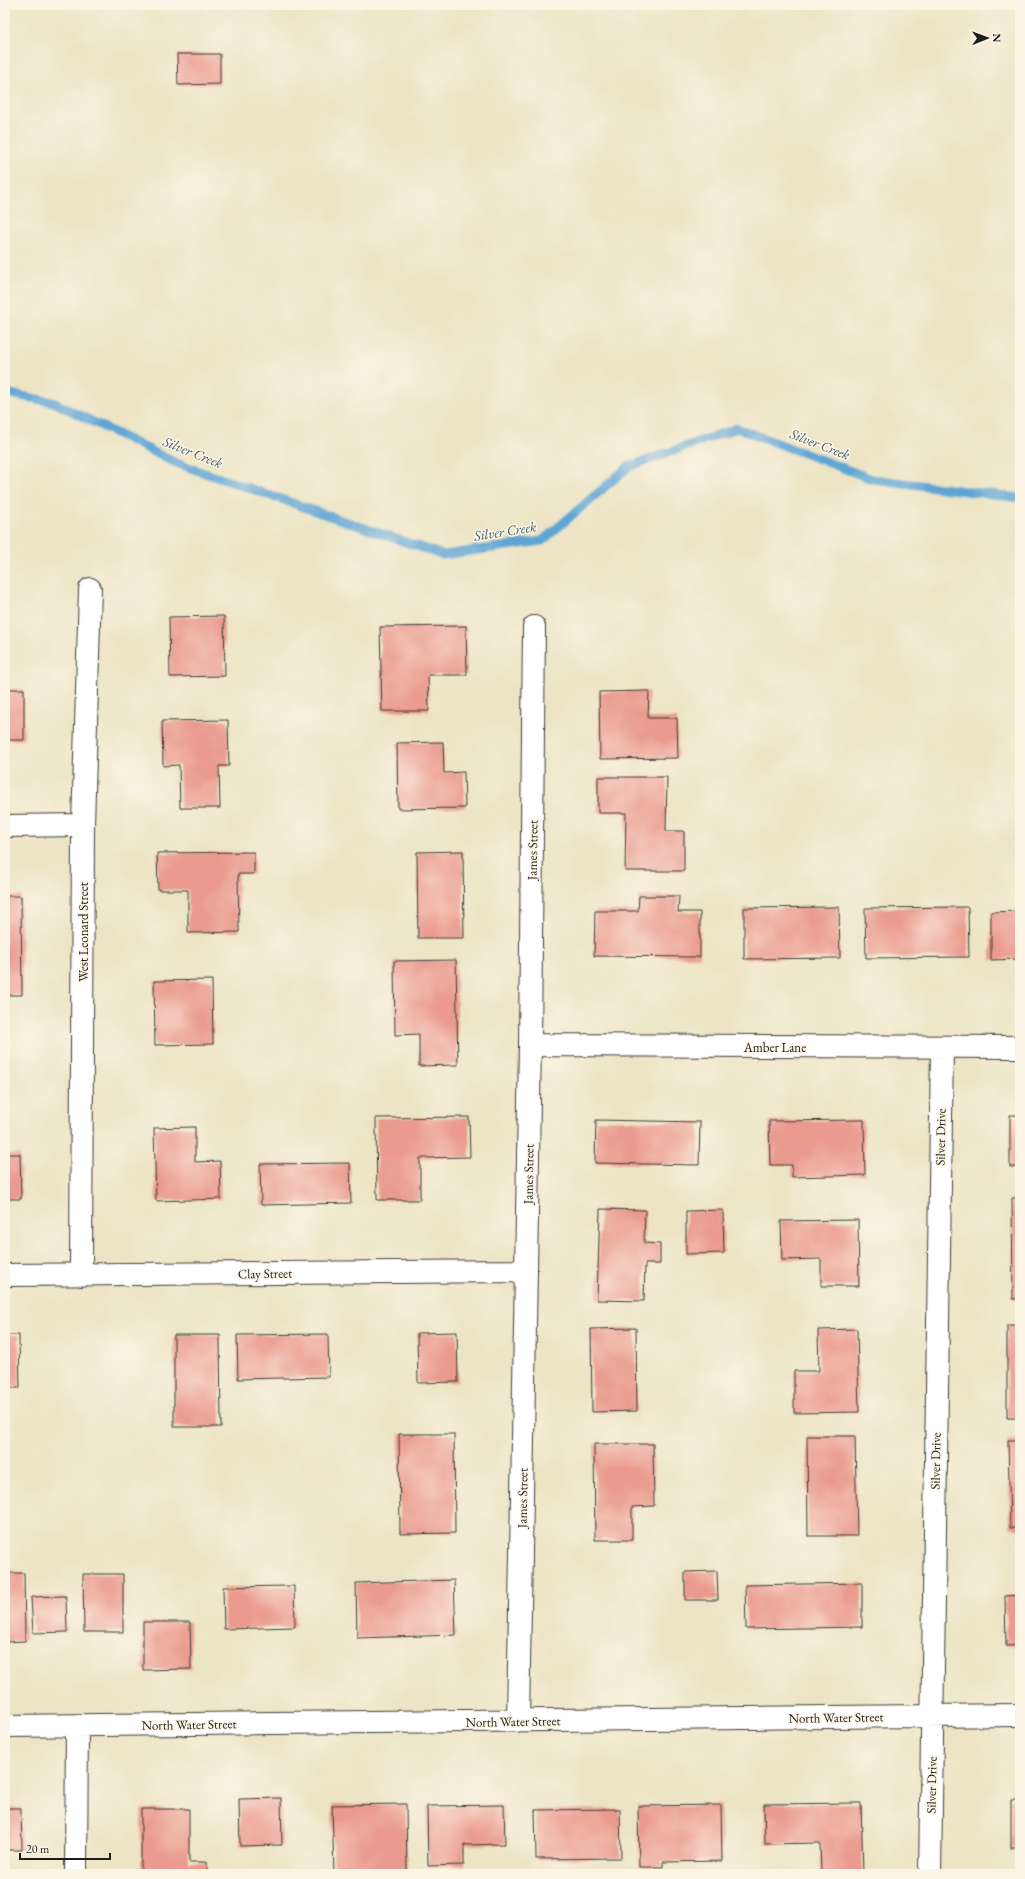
<svg xmlns="http://www.w3.org/2000/svg" width="1025" height="1879" viewBox="0 0 1025 1879" font-family="'EB Garamond',serif">
	<style>
		.lines { fill: none; stroke-linecap: round; stroke-linejoin: round }
		.stream { stroke: #5ea5d4; stroke-width: 9 }
		.building { fill: #ea9a8e }
		.minor-casing { stroke: #3b3a35; stroke-width: 24 }
		.minor { stroke: #fff; stroke-width: 22 }
		.labels { text-anchor: middle; stroke-width: 3; stroke-linejoin: round; paint-order: stroke }
		.street-label { font-size: 13px; fill: #1c1c1c; stroke: #fcf5e5 }
		.water-label { font-size: 14px; font-style: italic; fill: #3a5a6f; stroke: #fcf5e5 }
	</style>
	<rect width="100%" height="100%" fill="#fcf5e5"/>
	<filter id="ink" filterUnits="userSpaceOnUse"><feTurbulence type="fractalNoise" baseFrequency=".025" numOctaves="2"/><feDisplacementMap in="SourceGraphic" scale="8" xChannelSelector="R" yChannelSelector="G"/><feConvolveMatrix kernelMatrix="1 2 1 2 8 2 1 2 1" color-interpolation-filters="sRGB"/></filter>
	<filter id="wash" filterUnits="userSpaceOnUse"><feTurbulence type="fractalNoise" baseFrequency=".012" numOctaves="4" result="noise"/><feDisplacementMap in="SourceGraphic" scale="16" xChannelSelector="R" yChannelSelector="G"/><feGaussianBlur stdDeviation="0.9" result="paint"/><feColorMatrix in="noise" values="0 0 0 0 0 0 0 0 0 0 0 0 0 0 0 0 0 1.4 0 .05"/><feComposite in="paint" operator="in"/></filter>
	<g filter="url(#wash)">
		<rect width="100%" height="100%" fill="#ece4c4"/>
		<g class="lines">
			<path class="stream" d="M5 393 53 402 176 463 443 555 542 541 628 467 737 428 872 479 1020 498"/>
		</g>
		<g id="blocks">
			<path class="building" d="M177 54H220V84L178 85Z
				M224 616 225 676 170 677 169 617Z
				M466 626 467 675H428L429 711H382L380 627Z
				M5 689H24V740H5Z
				M649 691 648 718H677L678 758 600 759 599 692Z
				M228 720 229 766H219L220 808H180L179 765 163 766 162 721Z
				M443 742 444 773 464 772 465 808 398 809 397 743Z
				M598 777H667L666 831H684V871H625L626 813H598Z
				M463 851 464 938H418L417 852Z
				M254 852V874H238L239 932 188 933V890H158L157 853Z
				M5 896H21L22 995H5Z
				M639 896H679L678 912H700V957L594 956 595 911H638Z
				M839 907 840 958 744 959V908Z
				M968 907 969 957 866 958 865 908Z
				M1020 911V959L991 960V912Z
				M456 960 458 1065 419 1066V1034L395 1035 394 961Z
				M212 980 213 1044 155 1045 154 981Z
				M1010 1115H1020V1167H1010Z
				M469 1117 470 1157 420 1158V1200H377L376 1118Z
				M596 1120 700 1122 699 1165 595 1163Z
				M864 1120 865 1175 792 1177V1165H770L769 1121Z
				M195 1127V1162L220 1161 221 1199 156 1201 154 1128Z
				M5 1154H20L21 1199H5Z
				M350 1163 351 1203 261 1205 260 1164Z
				M1012 1198H1020V1299H1013Z
				M600 1209 645 1210 644 1243 660 1244V1264H645L644 1301 597 1300Z
				M723 1210 724 1253 686 1254V1211Z
				M858 1220 859 1286H821V1259L782 1260 781 1221Z
				M1007 1325H1020V1418H1007Z
				M636 1328 637 1411 592 1412 591 1329Z
				M857 1329 859 1412 794 1413V1371H819L818 1330Z
				M457 1332 458 1382 418 1383 417 1333Z
				M328 1334 329 1377 238 1379 237 1335Z
				M5 1335H19L20 1388H5Z
				M174 1335H220L221 1427H174Z
				M399 1434H454L455 1533 400 1534Z
				M807 1436H855L857 1536H808Z
				M1008 1440H1020V1528H1010Z
				M594 1444H653L654 1506 632 1507V1540H595Z
				M717 1571 718 1600H685V1572Z
				M5 1573H24L25 1641 5 1642Z
				M83 1574H123V1632H84Z
				M454 1580 456 1635 357 1638 356 1583Z
				M862 1583V1627L746 1629 745 1585Z
				M294 1586 295 1627 224 1629 223 1587Z
				M1020 1595V1645L1006 1646 1005 1596Z
				M66 1596 67 1632 33 1633 31 1597Z
				M143 1622H190L191 1669 143 1670Z
				M281 1798 282 1845 240 1846 239 1799Z
				M1011 1800H1020V1848H1011Z
				M861 1803 863 1874H821L820 1843 765 1844 764 1804Z
				M406 1804 407 1874H334L332 1805Z
				M504 1805 505 1844 464 1845V1865L428 1866 427 1806Z
				M721 1805 722 1861 663 1862V1867H639L638 1806Z
				M5 1808H21L22 1850H5Z
				M141 1809H189V1862H207V1874H141Z
				M620 1809 621 1858 536 1859 535 1810Z"/>
		</g>
	</g>
	<g filter="url(#ink)">
		<use href="#blocks" fill-opacity="0" stroke="#3b3a35" stroke-width="1"/>
		<g class="lines">
			<g class="minor-casing">
				<path id="minor" d="M5 826 83 825
					M530 1045 1020 1047
					M5 1275 526 1271
					M81 1275 83 825 90 589
					M518 1721 530 1045 534 627
					M5 1726 1020 1715
					M76 1874 77 1726
					M930 1874 942 1048"/>
			</g>
			<use href="#minor" class="minor"/>
		</g>
	</g>
	<g class="labels">
		<g class="street-label">
			<text transform="translate(532 850) rotate(-89)" y="5">James Street</text>
			<text transform="translate(83 932) rotate(-90)" y="5">West Leonard Street</text>
			<text x="775" y="1052">Amber Lane</text>
			<text transform="translate(940 1137) rotate(-89)" y="5">Silver Drive</text>
			<text transform="translate(528 1174) rotate(-89)" y="5">James Street</text>
			<text transform="translate(265 1273) rotate(-1)" y="5">Clay Street</text>
			<text transform="translate(935 1461) rotate(-89)" y="5">Silver Drive</text>
			<text transform="translate(522 1498) rotate(-89)" y="5">James Street</text>
			<text transform="translate(836 1717) rotate(-1)" y="5">North Water Street</text>
			<text transform="translate(513 1721) rotate(-1)" y="5">North Water Street</text>
			<text transform="translate(189 1724) rotate(-1)" y="5">North Water Street</text>
			<text transform="translate(931 1785) rotate(-89)" y="5">Silver Drive</text>
		</g>
		<g class="water-label">
			<text transform="translate(820 444) rotate(21)" y="5">Silver Creek</text>
			<text transform="translate(193 452) rotate(22)" y="5">Silver Creek</text>
			<text transform="translate(505 531) rotate(-9)" y="5">Silver Creek</text>
		</g>
	</g>
	<rect width="1025" height="1879" fill="none" stroke="#fcf5e5" stroke-width="20"/>
	<g transform="translate(987 38) rotate(89)" stroke="#fcf5e5" stroke-width="3" paint-order="stroke">
	<path d="M0-3L7 15L0 10L-7 15Z" fill="#1c1c1c"/>
	<text y="-6" font-size="11" font-weight="bold" text-anchor="middle" fill="#1c1c1c">N</text>
	</g>
	<path d="M20 1853v6h90v-6" fill="none" stroke="#1c1c1c" stroke-width="2"/>
	<text x="26" y="1853" font-size="12" fill="#1c1c1c" stroke="#fcf5e5" stroke-width="3" paint-order="stroke">20 m</text>
</svg>
